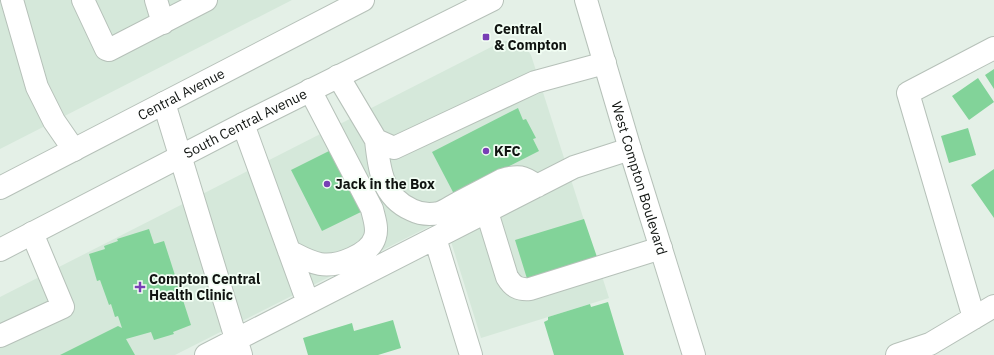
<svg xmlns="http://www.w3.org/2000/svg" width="994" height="355" viewBox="0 0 994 355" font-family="'IBM Plex Sans',sans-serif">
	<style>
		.built { fill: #d5e8da }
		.building { fill: #82d399 }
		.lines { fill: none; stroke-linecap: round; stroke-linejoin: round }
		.minor-casing { stroke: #b6c1b9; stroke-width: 24 }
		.major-casing { stroke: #b6c1b9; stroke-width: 24 }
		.minor { stroke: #fff; stroke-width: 22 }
		.major { stroke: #fff; stroke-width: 22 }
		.poi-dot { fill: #783fb5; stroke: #f2fef4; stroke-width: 1.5 }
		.labels { text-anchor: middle; stroke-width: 3.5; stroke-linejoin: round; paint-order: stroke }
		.poi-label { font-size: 14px; font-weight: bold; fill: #101411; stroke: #f2fef4; text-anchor: start }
		.street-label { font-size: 14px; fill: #101411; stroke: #f2fef4 }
	</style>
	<rect width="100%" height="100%" fill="#e4f0e7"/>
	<path class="built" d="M0 0H292L0 149Z
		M506 41 520 45 528 51 531 55 609 298 481 338 444 219 175 355H0V297L501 42Z"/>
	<path class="building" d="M994 69V89L985 75Z
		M978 78 994 102 969 120 952 96Z
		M518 108 523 120 526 119 536 138 533 139 539 151 454 194 432 152Z
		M968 128 976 155 949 163 941 136Z
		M333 149 363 211 322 231 291 170Z
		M994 169V218L971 185Z
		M584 219 597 257 529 285 515 240Z
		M149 229 154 244 164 241 191 325 173 332 174 334 154 340 151 332 126 339 135 355H60L118 326 122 328 118 316 115 317 111 304 109 305 100 280 97 281 89 254 105 249 104 246 118 241 117 239Z
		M608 302 624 355H554L544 322 548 320V317L590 304 591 307Z
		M393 320 401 348 378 355H308L303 338 352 323 354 331Z"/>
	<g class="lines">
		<g class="minor-casing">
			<path id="minor" d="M12 0 37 87 54 121 74 150
				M83 0 106 49 109 50 206 0
				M156 0 163 23
				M338 76 376 140 394 148 535 82 605 63
				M164 103 241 355
				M243 124 308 303
				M376 140C379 169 382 197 412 210 420 214 429 215 439 213 445 211 452 206 458 203 473 195 487 188 502 180 518 175 523 176 537 186
				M487 212 507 277C513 287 519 290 530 289L661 248
				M435 238 471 355
				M289 251C299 256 309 262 320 264 337 267 370 255 375 237 378 228 374 218 372 209L310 90
				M974 318 908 93 994 48
				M0 336 63 307 32 233
				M206 355 574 167 630 149
				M897 355 930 344 994 306"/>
		</g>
		<g class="major-casing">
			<g id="major">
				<path id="s1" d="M586 0 630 149 694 355"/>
				<path id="s2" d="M0 188 363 0"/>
				<path id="s3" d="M0 250 243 124 492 0"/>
			</g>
		</g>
		<use href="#minor" class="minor"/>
		<use href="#major" class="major"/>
	</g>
	<g class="poi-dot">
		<rect x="482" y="33" width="8" height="8" rx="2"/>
		<circle cx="486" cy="151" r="4"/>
		<circle cx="327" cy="184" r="4"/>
		<path d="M138 281h4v4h4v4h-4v4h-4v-4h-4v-4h4z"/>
	</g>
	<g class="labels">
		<g class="poi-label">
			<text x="494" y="34">Central<tspan x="494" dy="16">&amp; Compton</tspan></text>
			<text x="494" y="156">KFC</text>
			<text x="335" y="189">Jack in the Box</text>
			<text x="149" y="284">Compton Central<tspan x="149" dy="16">Health Clinic</tspan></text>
		</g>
		<g class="street-label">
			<text dy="5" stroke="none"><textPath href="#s2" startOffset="204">Central Avenue</textPath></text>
			<text dy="5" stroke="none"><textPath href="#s3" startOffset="276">South Central Avenue</textPath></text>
			<text dy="5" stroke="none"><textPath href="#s1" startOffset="186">West Compton Boulevard</textPath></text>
		</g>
	</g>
</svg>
